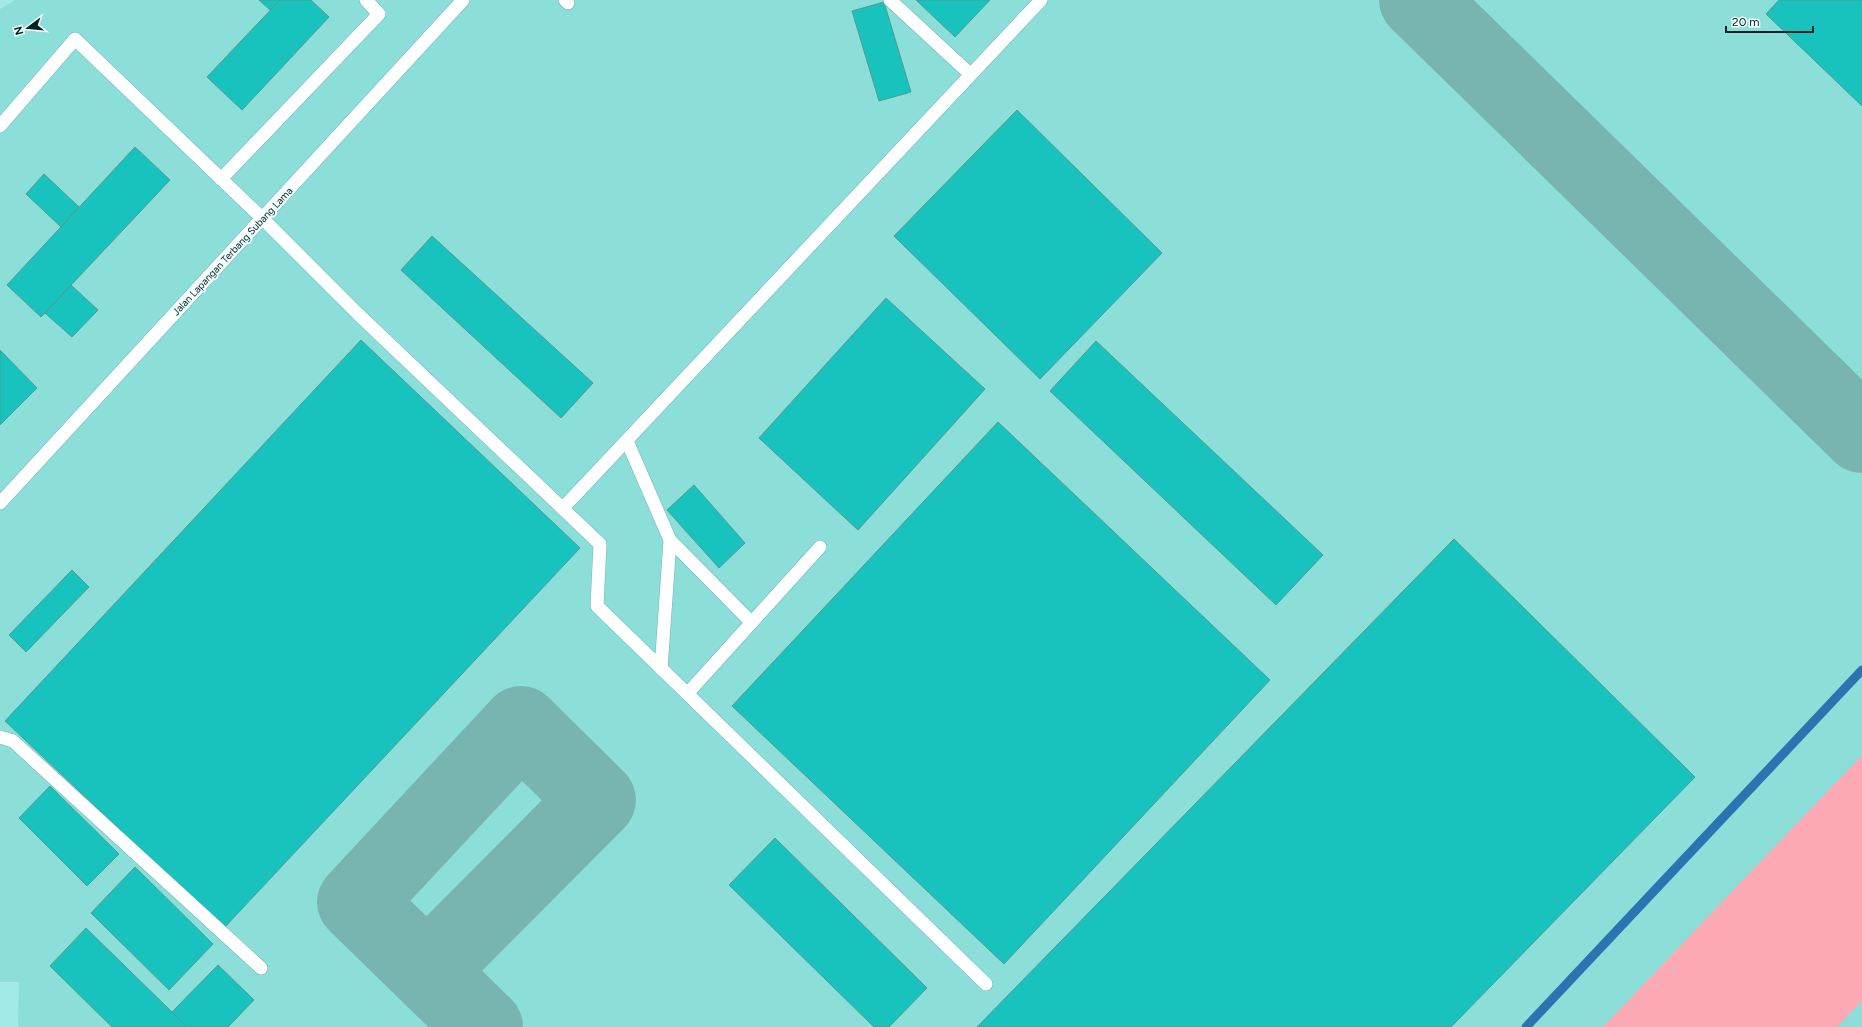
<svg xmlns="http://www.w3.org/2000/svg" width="1862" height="1027" viewBox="0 0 1862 1027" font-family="Figtree,sans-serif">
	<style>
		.built { fill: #8cded9 }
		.green { fill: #fdaab5 }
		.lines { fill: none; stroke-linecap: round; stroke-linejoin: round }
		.stream { stroke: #2a75b1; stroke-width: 9 }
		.taxiway { stroke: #78b5b1; stroke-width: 78 }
		.building { fill: #18c3bd; stroke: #539a95 }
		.service-casing { stroke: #6fb6b2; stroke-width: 14 }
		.service { stroke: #fff; stroke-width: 13 }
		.labels { text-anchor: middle; stroke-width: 4; stroke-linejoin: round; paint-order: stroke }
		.street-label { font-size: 10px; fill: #042321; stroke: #f1fffe }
	</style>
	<rect width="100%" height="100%" fill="#a2eae5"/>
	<path class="built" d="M15 0H1862V1027H18L19 982H0V9Z"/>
	<path class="green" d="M1862 755V1001L1837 1027H1603Z"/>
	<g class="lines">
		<path class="stream" d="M1526 1027 1862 670"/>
		<path class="taxiway" d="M1418 0 1862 434
			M427 971 597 800 521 725 356 902 484 1027"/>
	</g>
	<path class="building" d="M259 0H280L270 10Z
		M280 0H311L329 17 242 110 207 77Z
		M916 0H990L955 37Z
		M1779 0H1862V106L1766 14Z
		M884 2 911 92 879 101 852 11Z
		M1017 110 1162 253 1040 379 894 236Z
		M135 147 170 180 41 317 7 285Z
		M44 174 79 207 61 227 26 194Z
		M432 236 593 383 561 418 401 270Z
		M71 285 98 310 72 337 45 313Z
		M886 298 985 389 858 530 759 438Z
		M361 340 580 548 224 928 5 721Z
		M1096 341 1323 555 1276 605 1050 391Z
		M0 350 37 388 0 425Z
		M998 422 1270 680 1004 964 732 706Z
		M694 485 745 543 719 568 667 510Z
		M1454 539 1695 777 1451 1027H977Z
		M72 570 89 587 26 652 9 635Z
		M50 786 119 854 87 886 19 818Z
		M775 838 927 988 889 1027H874L729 885Z
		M135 867 213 944 169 990 91 913Z
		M86 928 172 1012 187 1027H112L50 966Z
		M218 965 254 1000 228 1027H187L172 1012Z"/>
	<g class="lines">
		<g class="service-casing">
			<path id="service" d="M565 0 568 3
				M890 0 970 74
				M0 126 75 39 262 218 358 314 600 544 597 606 986 984
				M221 179 379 14 366 0
				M627 441 670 540 661 669
				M0 503 463 0
				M563 508 1041 0
				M670 540 751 622
				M687 694 820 547
				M0 737 13 741 261 968"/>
		</g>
		<use href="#service" class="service"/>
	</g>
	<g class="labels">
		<g class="street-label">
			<text transform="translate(232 251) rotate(-47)" y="4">Jalan Lapangan Terbang Subang Lama</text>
		</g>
	</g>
	<g transform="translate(28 28) rotate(254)" stroke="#f1fffe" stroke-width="3" paint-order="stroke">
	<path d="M0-3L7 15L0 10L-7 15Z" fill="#042321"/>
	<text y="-6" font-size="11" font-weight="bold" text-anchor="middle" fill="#042321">N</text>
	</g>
	<path d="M1726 26v6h87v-6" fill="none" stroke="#042321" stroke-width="2"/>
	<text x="1732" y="26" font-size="12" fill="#042321" stroke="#f1fffe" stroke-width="3" paint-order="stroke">20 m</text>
</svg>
